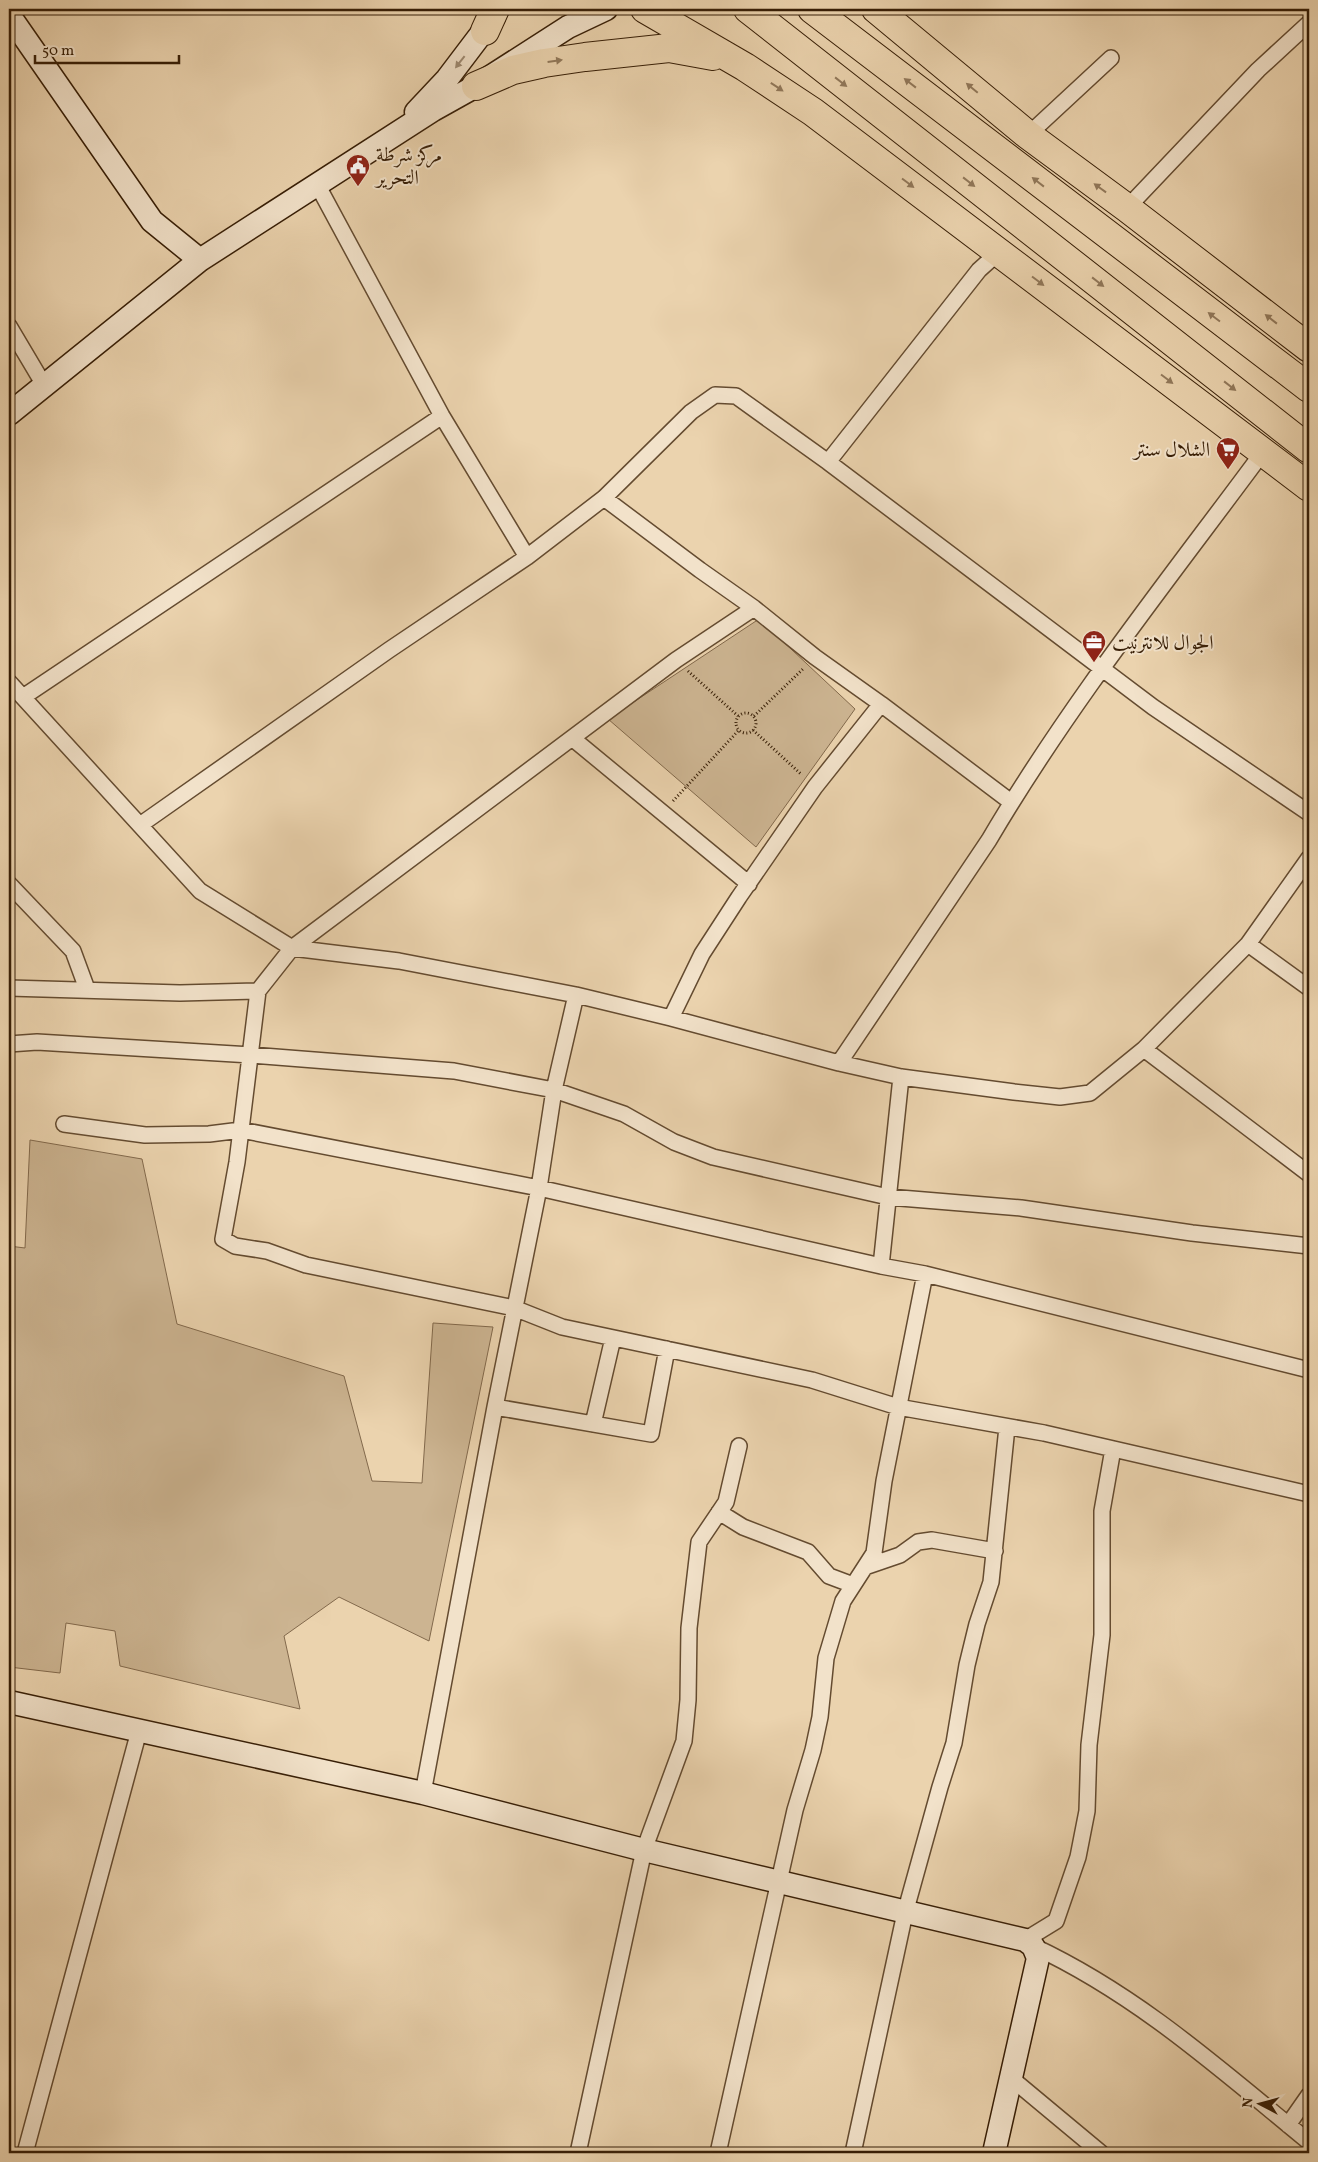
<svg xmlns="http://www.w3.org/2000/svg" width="1318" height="2162" viewBox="0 0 1318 2162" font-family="Vollkorn,Amiri,serif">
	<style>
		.green { fill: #ccb491; stroke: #82694c }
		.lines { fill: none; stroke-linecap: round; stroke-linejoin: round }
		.street-casing { stroke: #644b30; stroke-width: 18 }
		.secondary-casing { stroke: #371e06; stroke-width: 25 }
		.highway-casing { stroke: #371e06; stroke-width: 30 }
		.path { stroke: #371e06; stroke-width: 3; stroke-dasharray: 1 2.5; stroke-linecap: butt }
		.street { stroke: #f2e2ca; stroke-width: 15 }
		.secondary { stroke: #f2e2ca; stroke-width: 22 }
		.highway { stroke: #ebd3ae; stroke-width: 28 }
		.oneway { fill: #91785a }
		.oneway2 { fill: #9e8a72 }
		.labels { text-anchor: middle; stroke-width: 4; stroke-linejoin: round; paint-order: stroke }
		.poi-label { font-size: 20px; fill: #371e06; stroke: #f2e2ca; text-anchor: start }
	</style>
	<rect width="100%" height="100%" fill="#ebd3ae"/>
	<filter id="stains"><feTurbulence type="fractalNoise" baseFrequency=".004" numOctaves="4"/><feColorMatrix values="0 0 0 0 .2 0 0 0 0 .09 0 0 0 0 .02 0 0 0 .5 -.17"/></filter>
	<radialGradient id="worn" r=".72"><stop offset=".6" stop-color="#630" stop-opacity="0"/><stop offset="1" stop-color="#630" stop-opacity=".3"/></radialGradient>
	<path class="green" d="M759 619 855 709 756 847 608 719Z
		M30 1140 142 1159 177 1324 344 1376 372 1481 422 1483 433 1323 493 1327 429 1641 339 1597 284 1636 300 1709 120 1666 115 1631 66 1623 60 1673 9 1667V1246L25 1248Z"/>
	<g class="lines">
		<g class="street-casing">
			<path id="street" d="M1028 135 1111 58
				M318 186 442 416 527 557
				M1127 208 1258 70 1309 23
				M9 326 44 385
				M828 462 979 270 999 252
				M604 498 700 570 754 608 815 657 881 704 1011 802
				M754 608 676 660 292 948 258 991 237 1162 223 1239 235 1246 267 1251 306 1265 514 1308 562 1327 812 1380 898 1407 1044 1433 1309 1494
				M9 682 200 891 292 948 399 961 576 995 671 1018 839 1063 901 1077 1014 1092 1060 1097 1090 1093 1144 1049 1309 1174
				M23 697 442 416
				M572 738 749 884
				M140 825 389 650 527 557 604 498 691 412 715 395 736 396 828 462 1153 707 1309 813
				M9 884 73 951 87 989
				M1248 944 1309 988
				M9 988 180 993 258 991
				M671 1018 702 954 739 897 815 787 881 704
				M9 1044 37 1042 251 1055 454 1071 554 1090 624 1114 674 1142 713 1157 888 1197 1021 1208 1192 1233 1309 1246
				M1144 1049 1248 944 1309 858
				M839 1063 989 840C1069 704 1169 579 1263 452
				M64 1124 145 1135 209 1134 241 1130 539 1188 881 1266 925 1274 1309 1370
				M881 1266 901 1077
				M495 1407 651 1434 667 1349
				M593 1424 613 1338
				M719 1512 743 1527 808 1552 829 1576 853 1585
				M865 1567 900 1555 918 1542 932 1540 995 1551
				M423 1793 495 1407 539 1188 554 1090 576 995
				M1025 1940 1056 1921 1078 1857 1087 1811 1089 1745 1102 1635V1511L1113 1449
				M1033 1946C1138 1995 1221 2070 1309 2142
				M1011 2078 1101 2153
				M1288 2125 1309 2095
				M25 2153 139 1731
				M578 2153 644 1850 684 1741 688 1700 689 1628 699 1542 726 1502 739 1446
				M718 2153 795 1810 813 1750 820 1717 826 1658 843 1601 874 1553 884 1481 925 1274
				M853 2153 905 1913 940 1787 954 1743 967 1665 977 1624 991 1582 1007 1427"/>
		</g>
		<g class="secondary-casing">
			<path id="secondary" d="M9 15 152 221 200 260
				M416 112 447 79 494 17
				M9 414 200 260 433 110 476 86 568 27 606 9
				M9 1702 423 1793 644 1850 1025 1940 1033 1946 1038 1958 994 2153"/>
		</g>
		<g class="highway-casing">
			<path id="highway" d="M645 9 745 67 813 112 1309 487
				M748 9 1309 449
				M812 9 1309 388
				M876 9 1028 135 1127 208 1309 348
				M485 31 495 9
				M476 86 513 70 544 63 585 57 669 48 713 56"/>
		</g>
		<path class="path" d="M688 671 738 716
			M736 723a10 10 0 1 1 20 0a10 10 0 1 1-20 0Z
			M754 716 804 668
			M753 730 802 775
			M673 801 739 730"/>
		<use href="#street" class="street"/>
		<use href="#secondary" class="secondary"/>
		<use href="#highway" class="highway"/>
	</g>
	<defs><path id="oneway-solid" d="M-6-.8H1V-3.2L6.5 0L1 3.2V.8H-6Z" transform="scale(1.25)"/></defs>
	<g class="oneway">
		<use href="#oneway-solid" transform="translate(555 61) rotate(-8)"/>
		<use href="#oneway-solid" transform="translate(841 82) rotate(38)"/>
		<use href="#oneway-solid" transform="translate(910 83) rotate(-142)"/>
		<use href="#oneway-solid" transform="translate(777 87) rotate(34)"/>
		<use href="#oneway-solid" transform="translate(972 88) rotate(-140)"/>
		<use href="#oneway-solid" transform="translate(969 182) rotate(38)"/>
		<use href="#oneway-solid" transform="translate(1038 182) rotate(-142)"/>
		<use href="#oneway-solid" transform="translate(908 183) rotate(37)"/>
		<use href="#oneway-solid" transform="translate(1100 188) rotate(-144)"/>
		<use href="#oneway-solid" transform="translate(1038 281) rotate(37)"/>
		<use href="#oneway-solid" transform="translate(1098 282) rotate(38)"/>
		<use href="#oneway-solid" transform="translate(1214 317) rotate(-143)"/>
		<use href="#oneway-solid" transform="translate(1271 319) rotate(-142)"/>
		<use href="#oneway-solid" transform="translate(1167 379) rotate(37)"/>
		<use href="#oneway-solid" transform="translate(1230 386) rotate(38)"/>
	</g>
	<use class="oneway2" href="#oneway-solid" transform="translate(460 62) rotate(128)"/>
	<defs>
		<g id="civic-pin" transform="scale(1.25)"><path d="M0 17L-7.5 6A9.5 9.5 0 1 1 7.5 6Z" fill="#8f2418" stroke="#f2e2ca"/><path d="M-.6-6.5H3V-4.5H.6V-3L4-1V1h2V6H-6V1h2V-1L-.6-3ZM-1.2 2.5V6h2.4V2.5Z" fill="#fff"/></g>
		<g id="supermarket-pin" transform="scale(1.25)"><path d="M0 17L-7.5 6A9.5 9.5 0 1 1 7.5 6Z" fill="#8f2418" stroke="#f2e2ca"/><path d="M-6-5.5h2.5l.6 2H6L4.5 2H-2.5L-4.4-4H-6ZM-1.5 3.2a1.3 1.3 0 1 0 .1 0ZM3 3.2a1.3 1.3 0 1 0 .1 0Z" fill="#fff"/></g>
		<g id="office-pin" transform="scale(1.25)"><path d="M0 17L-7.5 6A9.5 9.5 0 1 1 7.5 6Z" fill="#8f2418" stroke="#f2e2ca"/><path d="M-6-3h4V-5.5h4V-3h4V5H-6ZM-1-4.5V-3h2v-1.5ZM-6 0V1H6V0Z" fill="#fff"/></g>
	</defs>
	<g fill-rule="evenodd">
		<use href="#civic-pin" x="358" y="166"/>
		<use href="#supermarket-pin" x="1228" y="449"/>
		<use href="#office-pin" x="1094" y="642"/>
	</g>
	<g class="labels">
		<g class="poi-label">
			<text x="376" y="161">مركز شرطة<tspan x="376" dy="23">التحرير</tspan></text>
			<text x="1210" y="456" text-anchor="end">الشلال سنتر</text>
			<text x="1112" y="649">الجوال للانترنيت</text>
		</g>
	</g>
	<rect width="1318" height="2162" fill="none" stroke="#ebd3ae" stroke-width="30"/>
	<rect x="10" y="10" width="1298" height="2142" fill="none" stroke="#371e06" stroke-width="2.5"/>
	<rect x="15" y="15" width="1288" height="2132" fill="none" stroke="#371e06"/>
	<g transform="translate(1260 2104) rotate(276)" stroke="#f2e2ca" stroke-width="4" paint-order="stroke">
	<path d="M0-4L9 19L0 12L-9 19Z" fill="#371e06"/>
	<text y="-8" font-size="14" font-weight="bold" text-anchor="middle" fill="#371e06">N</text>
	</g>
	<path d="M35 55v8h144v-8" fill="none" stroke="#371e06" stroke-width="2.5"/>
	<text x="42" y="55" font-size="15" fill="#371e06" stroke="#f2e2ca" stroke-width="4" paint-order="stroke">50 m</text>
	<rect width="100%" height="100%" filter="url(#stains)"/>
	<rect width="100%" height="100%" fill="url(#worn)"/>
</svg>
